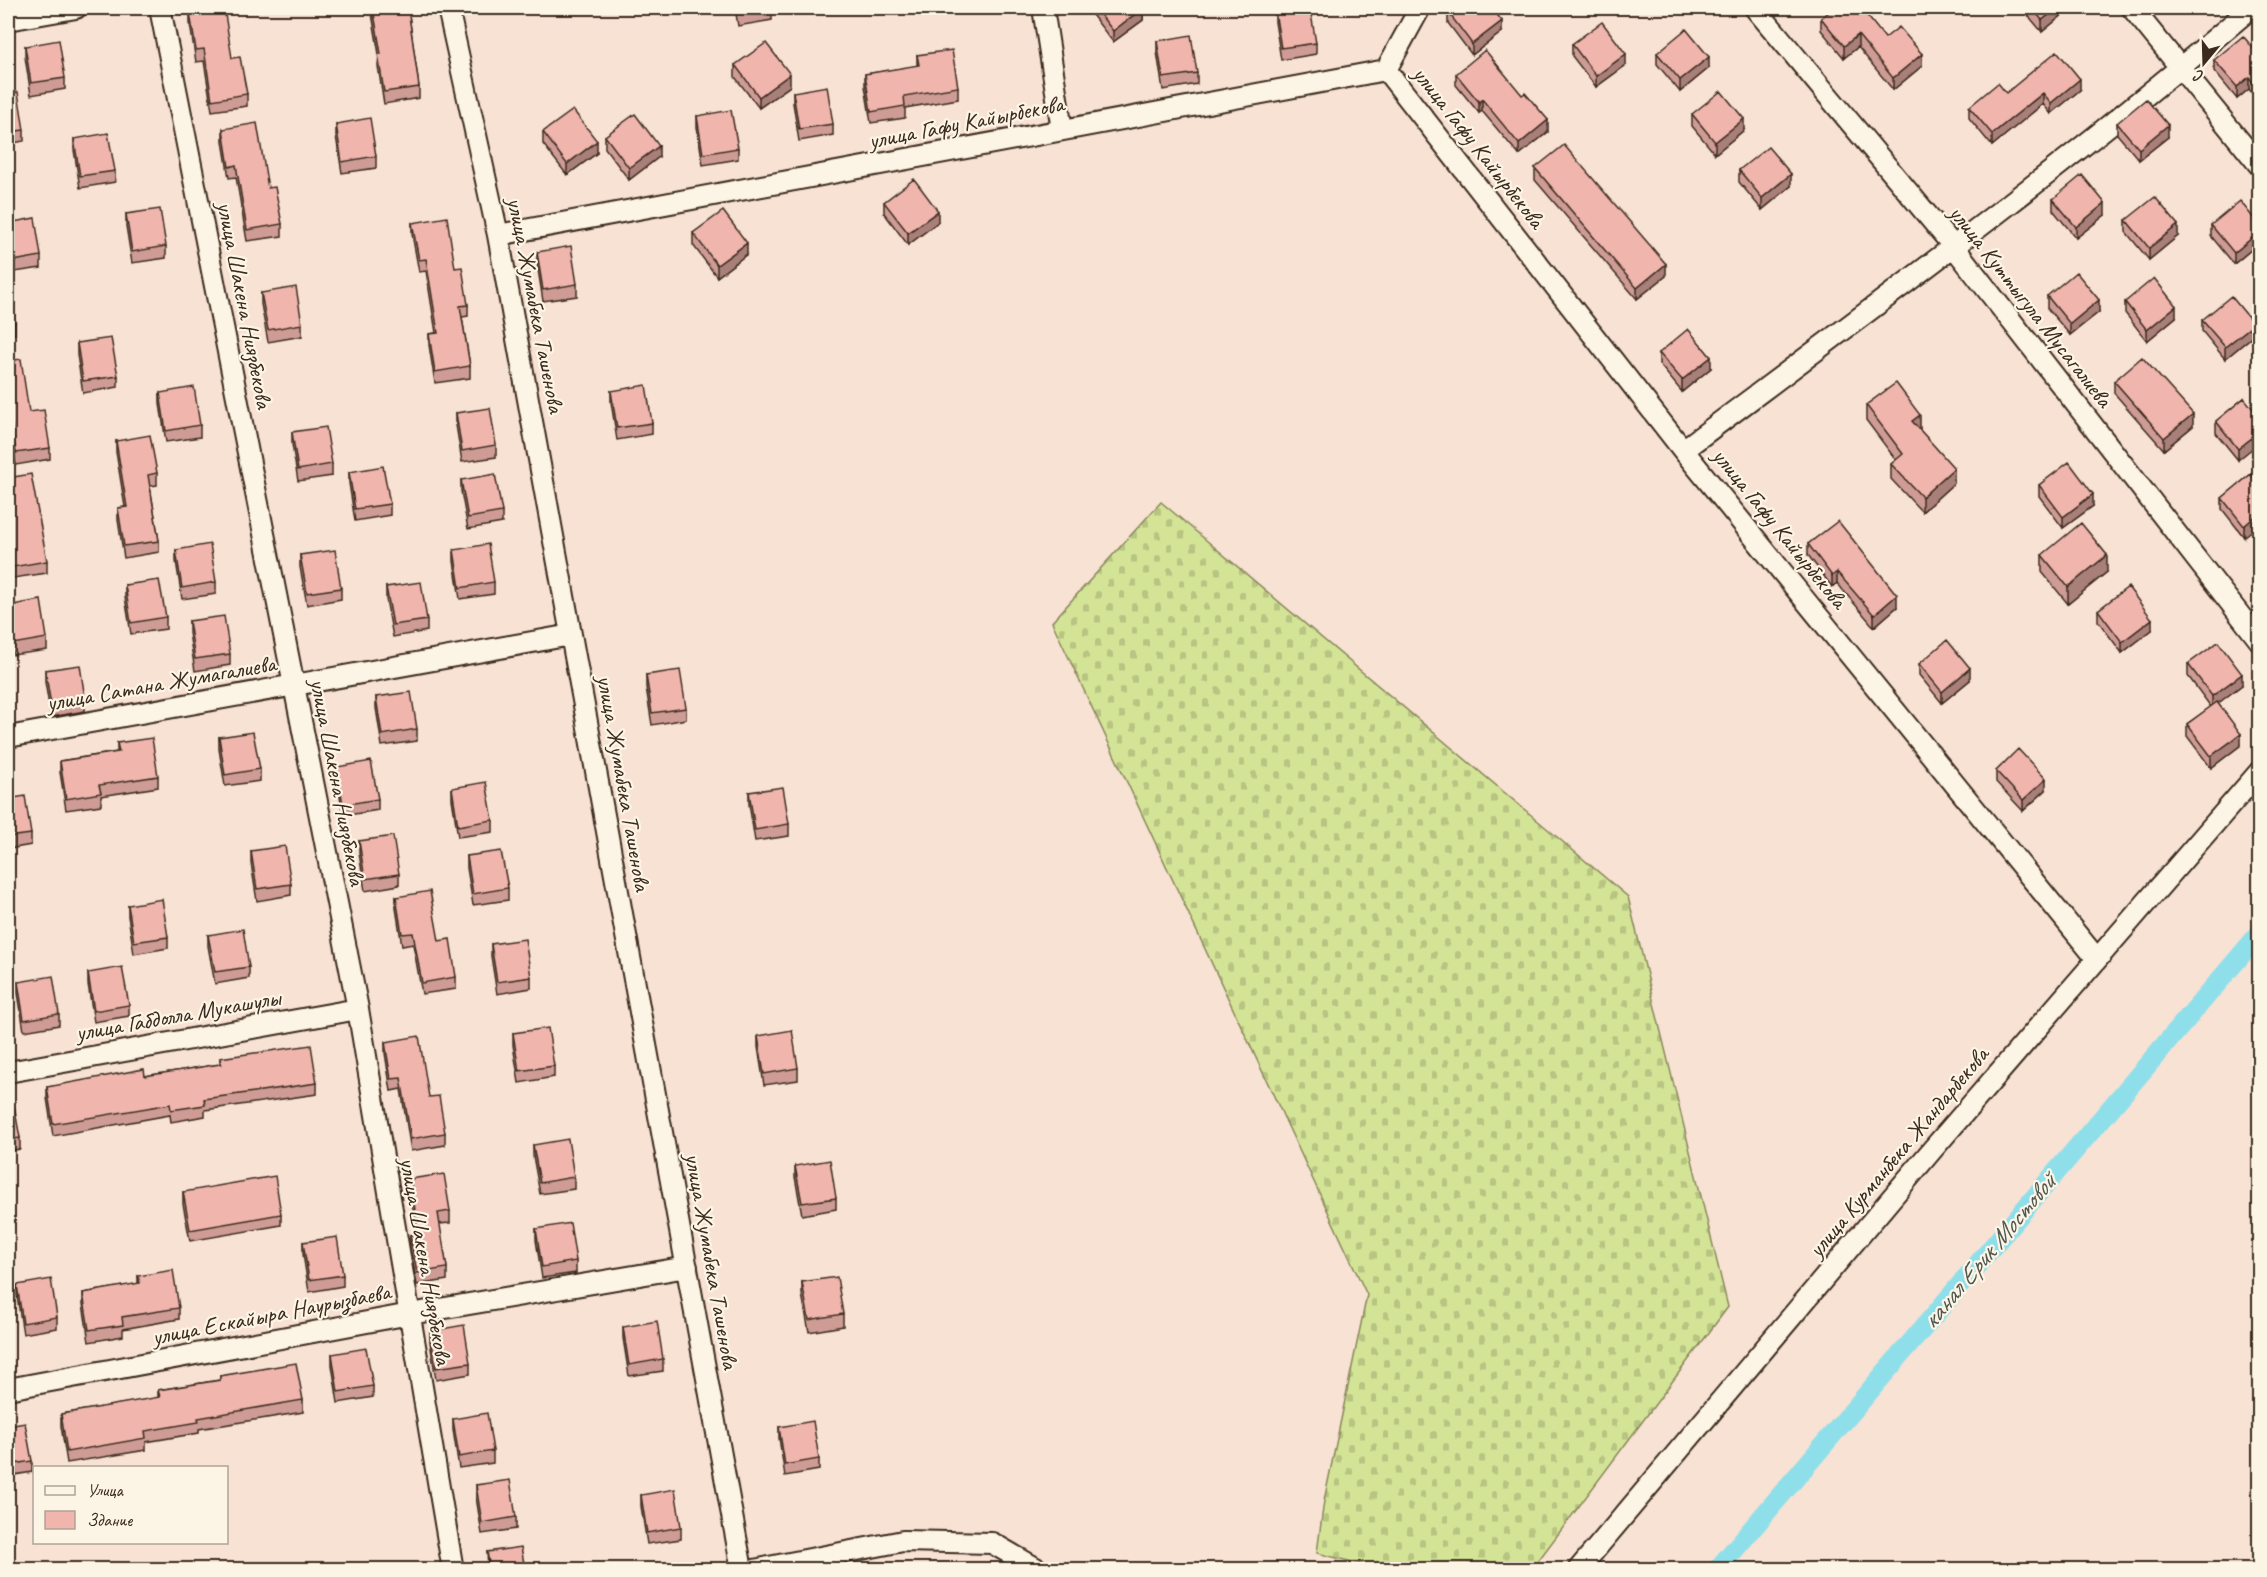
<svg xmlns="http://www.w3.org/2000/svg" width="2267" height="1577" viewBox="0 0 2267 1577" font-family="Caveat,sans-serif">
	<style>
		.cemetery { fill: url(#cemetery-stones); stroke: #88875a; stroke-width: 1.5 }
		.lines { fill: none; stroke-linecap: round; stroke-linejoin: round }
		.canal { stroke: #8fdfeb; stroke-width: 20 }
		.minor-casing { stroke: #3b2a1e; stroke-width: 24 }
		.minor { stroke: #fcf5e5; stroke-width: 20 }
		.wall { fill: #ce9c95; stroke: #3b2a1e; stroke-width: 1.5 }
		.shaded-wall { fill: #a87f79; stroke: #3b2a1e; stroke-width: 1.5 }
		.building { fill: #f0b5ad; stroke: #3b2a1e; stroke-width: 1.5 }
		.labels { text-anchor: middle; stroke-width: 4.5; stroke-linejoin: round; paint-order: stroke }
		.street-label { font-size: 24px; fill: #3b2a1e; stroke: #fcf5e5 }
		.water-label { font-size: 26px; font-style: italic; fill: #505751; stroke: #fcf5e5 }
	</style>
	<defs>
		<pattern id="cemetery-stones" width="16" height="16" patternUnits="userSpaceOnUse" patternTransform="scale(1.5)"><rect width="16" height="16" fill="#d4e497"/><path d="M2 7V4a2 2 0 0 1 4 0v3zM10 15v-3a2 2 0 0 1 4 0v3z" fill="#b7c482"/></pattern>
	</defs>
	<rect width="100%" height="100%" fill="#f8e2d4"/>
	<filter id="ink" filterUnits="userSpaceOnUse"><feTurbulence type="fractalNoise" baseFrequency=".0167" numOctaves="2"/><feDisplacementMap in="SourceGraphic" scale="12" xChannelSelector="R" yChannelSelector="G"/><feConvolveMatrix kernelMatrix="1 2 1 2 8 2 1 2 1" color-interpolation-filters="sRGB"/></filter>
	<g filter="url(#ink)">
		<path class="cemetery" d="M1161 502 1628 897 1728 1307 1532 1569H1380L1317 1553 1324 1501 1367 1295 1052 622Z"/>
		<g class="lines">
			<path class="canal" d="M1717 1570 2260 933"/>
			<g class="minor-casing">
				<path id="minor" d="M160 8 358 1009 453 1570
					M448 8 498 235 742 1570
					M1043 8 1062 130
					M1755 8 1954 247 2260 641
					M2132 8 2260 166
					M8 20 76 8
					M1386 70 1420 8
					M498 235 1386 70 1683 450 2097 959
					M1683 450C1875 306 2069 164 2251 8
					M8 737 571 635
					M8 1072 358 1009
					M8 1389 410 1314 687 1267
					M754 1570 903 1541 992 1543 1039 1570
					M1578 1570 1932 1150 2260 771"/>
			</g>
			<use href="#minor" class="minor"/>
		</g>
		<path class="wall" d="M371 8H408L419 87V98L384 104 378 66 379 54Z
			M501 8H534L502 13Z
			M735 8H772V20L738 26Z
			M1089 8H1143V20L1113 42 1089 11Z
			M2022 8H2071L2042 32Z
			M1275 11 1316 43V54L1281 60 1275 22Z
			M1448 12 1502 32 1472 55 1448 23Z
			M190 13 232 58 247 94V106L212 111 204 61 196 62 190 24Z
			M1821 18 1885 38 1922 66 1893 90 1858 47 1844 58 1821 30Z
			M1157 41 1197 73V84L1163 90 1157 52Z
			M1572 44 1626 65 1596 87 1572 56Z
			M25 46 65 78V89L31 95 25 57Z
			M1657 53 1709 68 1680 92 1657 64Z
			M917 55 958 87V99L905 108V118L871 123 865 86V74L917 66Z
			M2259 55V102L2249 89 2237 99 2214 71V60Z
			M735 65 790 86 759 108 735 77Z
			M1456 74 1548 132 1519 155 1482 111 1479 113 1456 85Z
			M2080 90 2051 114 2043 104 1992 146 1969 118V107L2006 93Z
			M793 92 833 124V135L799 141 793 103Z
			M8 93 24 130V141L8 144Z
			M1692 114 1744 130 1715 154 1692 126Z
			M697 116 738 148V159L703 165 697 127Z
			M2117 123 2168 137 2139 160 2117 134Z
			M336 124 376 156V168L342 173 336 136Z
			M223 129 282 224V236L247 241 236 177 229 178 223 141Z
			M543 132 597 153 567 175 543 144Z
			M605 136 659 157 629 180 605 148Z
			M74 139 115 171V182L80 188 74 150Z
			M1535 168 1666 276 1637 299 1535 180Z
			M1739 170 1791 186 1762 210 1739 182Z
			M2053 199 2105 215 2076 238 2053 210Z
			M884 202 938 222 908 245 884 213Z
			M126 214 166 246V258L132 263 126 226Z
			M2126 220 2178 236 2149 260 2126 232Z
			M8 223 41 256V268L8 273Z
			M412 223 455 268 468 305V316L462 317 470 366V378L435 383 429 345V334L436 333 426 271 419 272 412 234Z
			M2211 225H2259V243L2234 264 2211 236Z
			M693 233 747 254 717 277 693 245Z
			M537 252 577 284V296L543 301 537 263Z
			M8 285 15 323V334L8 335Z
			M261 293 302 324V336L268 342 261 304Z
			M2047 296 2099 312 2070 335 2047 308Z
			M2125 302 2176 317 2147 341 2125 313Z
			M2202 320 2254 335 2225 359 2202 331Z
			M77 343 118 376V387L83 393 77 355Z
			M1659 353 1711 368 1682 392 1659 364Z
			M8 361 29 412 50 448V459L16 465 8 413Z
			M2114 381 2193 426 2164 450 2114 393Z
			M611 391 652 423V434L617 440 611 402Z
			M160 393 200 425V437L166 442 160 404Z
			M2244 398 2238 460 2216 433V421Z
			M1866 405 1920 429 1919 430 1954 483 1922 512 1891 479V464L1896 460 1866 420Z
			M456 413 496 445V457L462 462 456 425Z
			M292 432 332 464V476L298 481 292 444Z
			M116 441 157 473V485L150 486 159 541V552L124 558 118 520V508L125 507 116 452Z
			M349 472 390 504V515L355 521 349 483Z
			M2251 474 2244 537 2222 509V498Z
			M8 478 47 561V573L13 578 8 549Z
			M461 480 502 512V523L468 529 461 491Z
			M2039 485 2093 506 2063 528 2039 496Z
			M1808 544 1897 607 1874 627 1837 583 1832 587 1808 555Z
			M176 550 216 582V594L182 599 176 561Z
			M454 550 494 582V594L460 599 454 561Z
			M300 555 341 588V599L307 605 300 567Z
			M2042 555 2107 572 2068 604 2042 572Z
			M125 585 166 617V629L131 634 125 597Z
			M386 587 427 620V631L393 637 386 599Z
			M8 606 47 638V650L13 655 8 623Z
			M2098 610 2152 630 2122 653 2098 621Z
			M189 621 230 654V665L195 671 189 633Z
			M1919 664 1970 680 1942 703 1919 675Z
			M2188 664 2242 685 2218 703 2241 745 2211 768 2187 736V724L2211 707 2188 676Z
			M45 670 85 699V711L51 717 45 682Z
			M646 675 686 708V719L652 725 646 687Z
			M376 697 417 729V741L382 746 376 708Z
			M219 737 260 769V781L225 786 219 749Z
			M117 743 158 776V787L101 796V805L66 810 60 772V761L117 752Z
			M337 767 378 799V810L343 816 337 778Z
			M1996 771 2046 790 2023 811 1996 782Z
			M452 788 493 820V832L458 837 452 799Z
			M749 792 789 824V836L755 841 749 804Z
			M8 799 31 834V845L8 849Z
			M359 841 399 874V885L365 891 359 853Z
			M251 851 291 884V895L257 901 251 863Z
			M467 856 508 888V900L473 905 467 868Z
			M396 897 439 941 456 977V989L422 994 413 944 402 946 396 908Z
			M128 905 168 937V948L134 954 128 916Z
			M208 935 249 967V978L215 984 208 946Z
			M491 944 531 977V988L497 994 491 956Z
			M88 973 129 1005V1016L94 1022 88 984Z
			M18 982 59 1014V1025L24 1031 18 993Z
			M513 1033 554 1066V1077L519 1083 513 1045Z
			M758 1036 798 1068V1080L764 1085 758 1047Z
			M385 1042 429 1097 445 1133V1145L411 1151 401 1089 391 1091 385 1053Z
			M220 1058 317 1083V1094L205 1110V1116L171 1122 170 1115 53 1136 47 1098V1087L145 1076 220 1064Z
			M8 1101 20 1138V1149L8 1151Z
			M533 1145 574 1177V1189L540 1194 533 1156Z
			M795 1166 836 1198V1209L802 1215 795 1177Z
			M410 1179 450 1211V1223L439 1224 447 1268V1280L417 1285 410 1247V1235L417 1234 410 1191Z
			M183 1192 281 1214V1225L190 1241 183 1204Z
			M536 1229 576 1261V1273L542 1278 536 1240Z
			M303 1242 343 1275V1286L309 1292 303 1254Z
			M138 1276 179 1308V1319L123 1329V1336L89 1342 83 1304V1293L138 1284Z
			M802 1282 843 1314V1326L809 1332 802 1294Z
			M17 1285 57 1317V1328L23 1334 17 1296Z
			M623 1327 663 1359V1371L629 1376 623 1338Z
			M430 1331 470 1363V1374L436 1380 430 1342Z
			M332 1354 373 1386V1397L338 1403 332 1365Z
			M220 1376 303 1400V1412L199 1429V1433L146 1442V1450L67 1463 61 1426V1414L158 1398V1390L220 1380Z
			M453 1419 493 1451V1463L459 1468 453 1430Z
			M8 1426 32 1461V1472L8 1476Z
			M779 1427 819 1459V1470L785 1476 779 1438Z
			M476 1485 516 1517V1529L482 1534 476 1497Z
			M641 1495 681 1527V1539L647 1544 641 1506Z
			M487 1552 525 1569H488Z"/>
		<path class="shaded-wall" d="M1143 8V20L1113 42V31Z
			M2058 8H2071L2042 32V20Z
			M1502 21V32L1472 55V44Z
			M1858 35V47L1844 58V46Z
			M1626 54V65L1596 87V76Z
			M1922 54V66L1893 90V78Z
			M1709 57V68L1680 92V80Z
			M790 74V86L759 108V97Z
			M2249 77V89L2237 99V87Z
			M2080 79V90L2051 114V103Z
			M2043 93V104L1992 146V134Z
			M1482 99V111L1479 113V102Z
			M1744 119V130L1715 154V142Z
			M1548 120V132L1519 155V144Z
			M2168 125V137L2139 160V149Z
			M597 141V153L567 175V164Z
			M659 146V157L629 180V168Z
			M1791 174V186L1762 210V198Z
			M2105 203V215L2076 238V227Z
			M938 211V222L908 245V233Z
			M2178 225V236L2149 260V248Z
			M2259 232V243L2234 264V253Z
			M747 243V254L717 277V265Z
			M1666 264V276L1637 299V288Z
			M2099 300V312L2070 335V324Z
			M2176 306V317L2147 341V330Z
			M2254 324V335L2225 359V347Z
			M1711 357V368L1682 392V380Z
			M2193 414V426L2164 450V438Z
			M1920 415V429L1912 436V421Z
			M2259 432V443L2238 460V449Z
			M1954 468V483L1922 512V497Z
			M2093 494V506L2063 528V517Z
			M2259 513V525L2244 537V526Z
			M2107 555V572L2068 604V587Z
			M1837 572V583L1832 587V576Z
			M1897 595V607L1874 627V615Z
			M2152 619V630L2122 653V642Z
			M1970 668V680L1942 703V692Z
			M2242 674V685L2212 708V696Z
			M2241 734V745L2211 768V756Z
			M2046 779V790L2023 811V800Z"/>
		<path class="building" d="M224 8 232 58 240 57 247 94 212 100 204 49 196 50 190 13Z
			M373 8H408L419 87 384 92 378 54H381Z
			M737 8H772V9L738 14Z
			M1095 8H1143L1113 31Z
			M1294 8H1310L1316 43 1281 48 1275 11Z
			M1453 8H1492L1502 21 1472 44 1448 12Z
			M1834 8H1861L1885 38 1899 27 1922 54 1893 78 1858 35 1844 46 1821 18Z
			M2032 8H2058L2042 20Z
			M1602 22 1626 54 1596 76 1572 44Z
			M1686 29 1709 57 1680 80 1657 53Z
			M1191 35 1197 73 1163 78 1157 41Z
			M2243 36 2259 55V90L2249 77 2237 87 2214 60Z
			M59 40 65 78 31 83 25 46Z
			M766 43 790 74 759 97 735 65Z
			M952 50 958 87 904 96 905 106 871 112 865 74 919 65 917 55Z
			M1485 50 1522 95 1525 93 1548 120 1519 144 1482 99 1479 102 1456 74Z
			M2057 51 2080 79 2051 103 2043 93 1992 134 1969 107 1998 83 2006 93Z
			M827 86 833 124 799 129 793 92Z
			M1721 91 1744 119 1715 142 1692 114Z
			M18 92 24 130 8 132V93Z
			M2146 99 2168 125 2139 149 2117 123Z
			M573 110 597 141 567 164 543 132Z
			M731 110 738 148 703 154 697 116Z
			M635 114 659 146 629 168 605 136Z
			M370 118 376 156 342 162 336 124Z
			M257 123 268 188 275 187 282 224 247 230 236 165 229 167 223 129Z
			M108 133 115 171 80 176 74 139Z
			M1564 145 1666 264 1637 288 1535 168Z
			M1768 147 1791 174 1762 198 1739 170Z
			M2082 175 2105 203 2076 227 2053 199Z
			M914 179 938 211 908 233 884 202Z
			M2155 197 2178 225 2149 248 2126 220Z
			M2240 201 2259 225V232L2234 253 2211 225Z
			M160 209 166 246 132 252 126 214Z
			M723 211 747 243 717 265 693 233Z
			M447 217 455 268 462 267 468 305 460 306 470 366 435 372 429 334 438 333 426 259 419 260 412 223Z
			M35 218 41 256 8 262V223Z
			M571 246 577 284 543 290 537 252Z
			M2076 272 2099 300 2070 324 2047 296Z
			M2154 278 2176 306 2147 330 2125 302Z
			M9 285 15 323 8 324V285Z
			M296 287 302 324 268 330 261 293Z
			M2231 296 2254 324 2225 347 2202 320Z
			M1688 329 1711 357 1682 380 1659 353Z
			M111 338 118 376 83 381 77 343Z
			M2142 357 2193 414 2164 438 2114 381Z
			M21 359 29 412 44 410 50 448 16 453 8 402V361Z
			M1896 383 1920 415 1912 421 1954 468 1922 497 1891 464 1903 454 1866 405Z
			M646 385 652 423 617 428 611 391Z
			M194 387 200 425 166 431 160 393Z
			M2244 398 2259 416V432L2238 449 2216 421Z
			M490 408 496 445 462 451 456 413Z
			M326 427 332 464 298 470 292 432Z
			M150 435 157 473 148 475 159 541 124 546 118 508 127 507 116 441Z
			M2069 462 2093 494 2063 517 2039 485Z
			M383 466 390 504 355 509 349 472Z
			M31 474 47 561 13 567 8 537V478Z
			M495 474 502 512 468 518 461 480Z
			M2251 474 2259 485V513L2244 526 2222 498Z
			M1838 521 1897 595 1874 615 1837 572 1832 576 1808 544Z
			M2081 523 2107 555 2068 587 2042 555Z
			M210 544 216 582 182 588 176 550Z
			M488 544 494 582 460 588 454 550Z
			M335 550 341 588 307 593 300 555Z
			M159 580 166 617 131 623 125 585Z
			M421 582 427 620 393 625 386 587Z
			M2128 587 2152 619 2122 642 2098 610Z
			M41 600 47 638 13 644 8 612V606Z
			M224 616 230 654 195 659 189 621Z
			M1947 640 1970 668 1942 692 1919 664Z
			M2218 642 2242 674 2212 696 2188 664Z
			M80 665 85 699 51 705 45 670Z
			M680 670 686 708 652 713 646 675Z
			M411 692 417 729 382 735 376 697Z
			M2217 702 2241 734 2211 756 2187 724Z
			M253 732 260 769 225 775 219 737Z
			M152 738 158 776 99 785 101 793 66 799 60 761 119 752 117 743Z
			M2018 749 2046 779 2023 800 1996 771Z
			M371 761 378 799 343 805 337 767Z
			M486 782 493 820 458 826 452 788Z
			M783 787 789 824 755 830 749 792Z
			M25 796 31 834 8 837V799Z
			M393 836 399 874 365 879 359 841Z
			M285 846 291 884 257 889 251 851Z
			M501 851 508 888 473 894 467 856Z
			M430 891 439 941 450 939 456 977 422 983 413 933 402 934 396 897Z
			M162 899 168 937 134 942 128 905Z
			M243 929 249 967 215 972 208 935Z
			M525 939 531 977 497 982 491 944Z
			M122 967 129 1005 94 1011 88 973Z
			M53 976 59 1014 24 1020 18 982Z
			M548 1028 554 1066 519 1071 513 1033Z
			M792 1030 798 1068 764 1074 758 1036Z
			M419 1036 429 1097 439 1096 445 1133 411 1139 401 1078 391 1079 385 1042Z
			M311 1045 317 1083 204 1099 205 1105 171 1110 170 1104 53 1124 47 1087 144 1069 145 1076 221 1064 220 1058Z
			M13 1100 20 1138 8 1140V1101Z
			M568 1139 574 1177 540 1183 533 1145Z
			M830 1160 836 1198 802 1203 795 1166Z
			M444 1174 450 1211 438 1213 447 1268 417 1273 410 1235 419 1234 410 1179Z
			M275 1176 281 1214 190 1230 183 1192Z
			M570 1223 576 1261 542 1267 536 1229Z
			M337 1237 343 1275 309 1280 303 1242Z
			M173 1270 179 1308 122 1317 123 1325 89 1330 83 1293 140 1283 138 1276Z
			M837 1277 843 1314 809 1320 802 1282Z
			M51 1279 57 1317 23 1323 17 1285Z
			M657 1321 663 1359 629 1365 623 1327Z
			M464 1325 470 1363 436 1368 430 1331Z
			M366 1348 373 1386 338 1392 332 1354Z
			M296 1363 303 1400 198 1418 199 1422 145 1431 146 1438 67 1452 61 1414 160 1397 158 1390 220 1380V1376Z
			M487 1413 493 1451 459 1457 453 1419Z
			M813 1421 819 1459 785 1465 779 1427Z
			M25 1423 32 1461 8 1465V1426Z
			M510 1480 516 1517 482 1523 476 1485Z
			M675 1489 681 1527 647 1533 641 1495Z
			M521 1547 525 1569H490L487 1552Z
			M352 1563 353 1569H318V1568Z
			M401 1566 402 1569H381Z"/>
	</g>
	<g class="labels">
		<g class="street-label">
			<text transform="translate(966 122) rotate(-11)" y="8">улица Гафу Кайырбекова</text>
			<text transform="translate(1479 147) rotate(52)" y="8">улица Гафу Кайырбекова</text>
			<text transform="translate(245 305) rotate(79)" y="8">улица Шакена Ниязбекова</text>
			<text transform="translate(536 305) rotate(79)" y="8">улица Жумабека Ташенова</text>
			<text transform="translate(2031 306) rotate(52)" y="8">улица Куттыгула Мусагалиева</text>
			<text transform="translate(1780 528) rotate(51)" y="8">улица Гафу Кайырбекова</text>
			<text transform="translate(161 683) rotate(-10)" y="8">улица Сатана Жумагалиева</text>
			<text transform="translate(338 782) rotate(79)" y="8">улица Шакена Ниязбекова</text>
			<text transform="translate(624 783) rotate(80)" y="8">улица Жумабека Ташенова</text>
			<text transform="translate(178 1015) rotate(-10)" y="8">улица Габдолла Мукашулы</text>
			<text transform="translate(1898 1152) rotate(-50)" y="8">улица Курманбека Жандарбекова</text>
			<text transform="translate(426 1261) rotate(80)" y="8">улица Шакена Ниязбекова</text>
			<text transform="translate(712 1261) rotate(80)" y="8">улица Жумабека Ташенова</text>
			<text transform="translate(271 1314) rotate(-11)" y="8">улица Ескайыра Наурызбаева</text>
		</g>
		<g class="water-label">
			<text transform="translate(1988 1251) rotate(-50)" y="9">канал Ерик Мостовой</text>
		</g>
	</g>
	<rect width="2267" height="1577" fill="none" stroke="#fcf5e5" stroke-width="30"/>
	<rect x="15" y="15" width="2237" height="1547" fill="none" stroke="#3b2a1e" stroke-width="2" filter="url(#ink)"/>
	<rect x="33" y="1466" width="195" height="78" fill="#fcf5e5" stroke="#afa495" stroke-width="1.5"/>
	<rect x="45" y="1486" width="30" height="9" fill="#fcf5e5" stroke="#afa495" stroke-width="1.5"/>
	<text x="87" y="1496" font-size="18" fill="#3b2a1e">Улица</text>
	<rect x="45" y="1511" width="30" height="18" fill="#f0b5ad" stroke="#afa495" stroke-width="1.5"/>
	<text x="87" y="1526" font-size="18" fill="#3b2a1e">Здание</text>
	<g transform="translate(2204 63) rotate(199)" stroke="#fcf5e5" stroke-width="4.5" paint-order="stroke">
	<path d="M0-4.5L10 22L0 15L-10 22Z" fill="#3b2a1e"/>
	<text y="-9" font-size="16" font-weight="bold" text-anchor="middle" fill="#3b2a1e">С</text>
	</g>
</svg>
